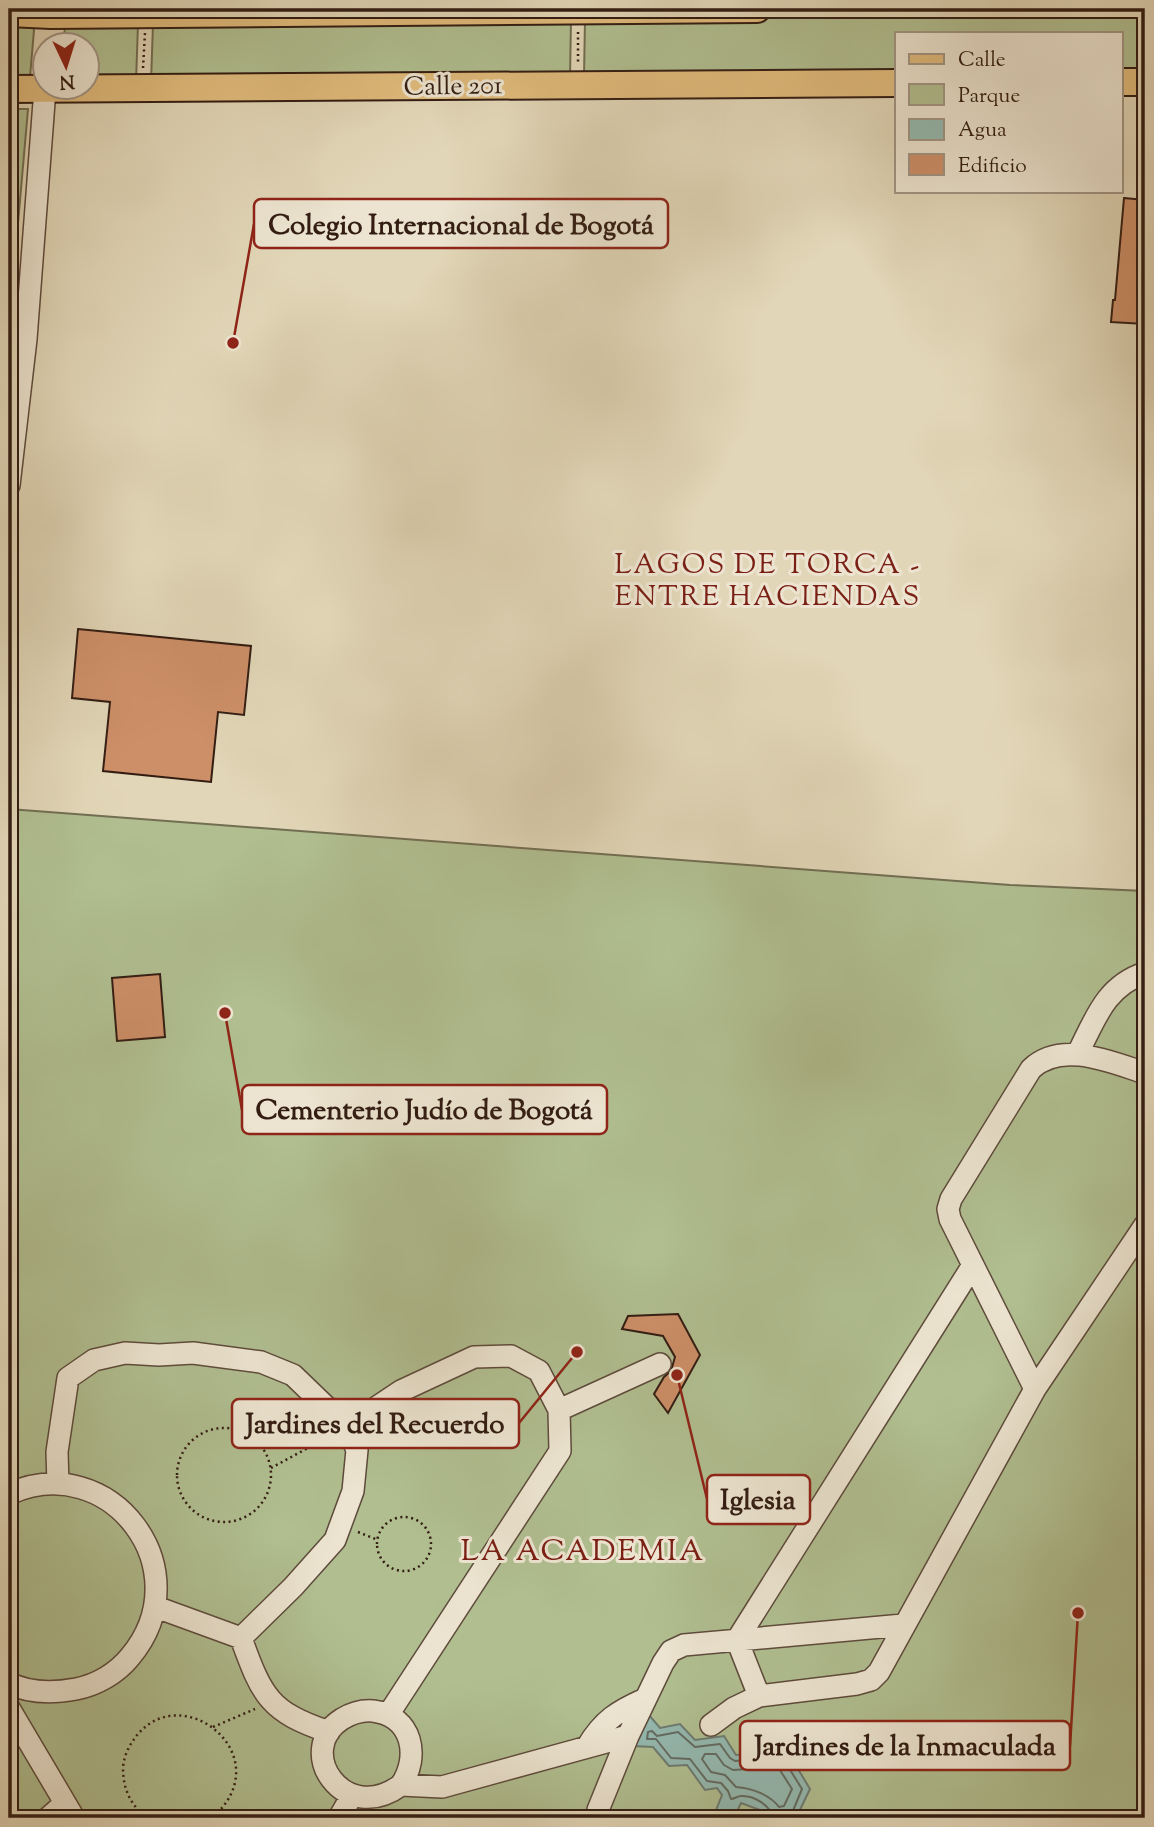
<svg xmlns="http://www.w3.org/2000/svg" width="1154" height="1827" viewBox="0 0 1154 1827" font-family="'Sorts Mill Goudy',serif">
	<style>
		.green { fill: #b0be90; stroke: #726e52; stroke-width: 2 }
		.water { fill: #94b9b0; stroke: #6d7b71; stroke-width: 2 }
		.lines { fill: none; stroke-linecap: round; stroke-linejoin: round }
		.shore { stroke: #646b62; stroke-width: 2 }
		.building { fill: #cd8f68; stroke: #331d13; stroke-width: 2 }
		.minor-casing { stroke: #5e4b3c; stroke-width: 24 }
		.major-casing { stroke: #331d13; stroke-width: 30 }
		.path { stroke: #331d13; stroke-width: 2.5; stroke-dasharray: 2 3.5; stroke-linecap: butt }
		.minor { stroke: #ece4d0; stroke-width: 21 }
		.major { stroke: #e0bb7c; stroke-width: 26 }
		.labels { text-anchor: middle; stroke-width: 6; stroke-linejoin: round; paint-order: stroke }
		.street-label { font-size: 26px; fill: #331d13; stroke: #ece4d0 }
		.neighbourhood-label { font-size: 28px; letter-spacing: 2px; fill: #7a1f14; stroke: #ece4d0 }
		.quarter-label { font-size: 30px; letter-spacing: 2px; fill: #7a1f14; stroke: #ece4d0 }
		.leader { fill: none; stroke: #8f2418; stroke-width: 2.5 }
		.callout-dot { fill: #8f2418; stroke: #ece4d0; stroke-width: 2.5 }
		.callout { fill: #ece4d0; stroke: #8f2418; stroke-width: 2.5 }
		.callout-label { font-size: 28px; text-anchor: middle; font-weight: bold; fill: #331d13 }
	</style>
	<rect width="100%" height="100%" fill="#e1d6b7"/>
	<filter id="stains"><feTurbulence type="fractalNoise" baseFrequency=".00286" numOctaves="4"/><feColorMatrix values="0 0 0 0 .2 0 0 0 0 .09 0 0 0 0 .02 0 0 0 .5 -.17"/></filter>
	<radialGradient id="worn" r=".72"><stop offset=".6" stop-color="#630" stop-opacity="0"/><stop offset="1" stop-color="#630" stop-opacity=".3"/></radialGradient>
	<path class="green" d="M1145 13V74H1121V33H897V75L584 78 585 19Z
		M571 19 570 77 151 82 153 24Z
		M9 22 33 27 34 30 30 77 9 82Z
		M138 24 136 82 88 81V46H63L65 27Z
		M9 109H28L9 326Z
		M9 809 1010 885 1145 891V1818H9Z"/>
	<path class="water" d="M649 1715 660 1728 680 1724 695 1740 724 1736 736 1755 786 1749 810 1789 797 1816 768 1818 763 1811 741 1803 734 1818H713L722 1795 717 1788 705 1790 687 1765 669 1766 653 1747 633 1746Z"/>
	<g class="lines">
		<path class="shore" d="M705 1754H716L724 1765 733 1770 778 1767 792 1789 784 1806 779 1807C770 1795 752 1788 736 1787L725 1775 711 1772 702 1759Z
			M773 1818C771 1806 754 1795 741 1796 738 1796 734 1799 731 1799L728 1791 721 1783 707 1781 690 1759 671 1758 656 1739H647L648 1732 652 1731 657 1736 678 1732 695 1747 720 1744 730 1758 735 1761 782 1757 802 1789 790 1818"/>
	</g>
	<path class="building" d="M1124 198 1145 200 1137 302 1145 303V324L1111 322 1113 300H1115Z
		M78 629 251 646 244 715 218 712 211 782 103 771 110 702 72 698Z
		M160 974 165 1037 117 1041 112 978Z
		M678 1314 700 1355 668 1413 654 1394 664 1377 671 1371 675 1357 663 1336 622 1329 628 1316Z"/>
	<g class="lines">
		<g class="minor-casing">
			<path id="minor" d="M9 485 26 339 45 89
				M1077 1055C1095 1020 1105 986 1145 973
				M1035 1389 950 1219 948 1209 951 1199 1031 1069C1061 1040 1111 1062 1145 1073
				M559 1410 660 1364
				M347 1427 401 1391 474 1357 511 1356 539 1371 559 1410 560 1451 388 1715
				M58 1484 57 1452 68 1378 94 1360 125 1353 159 1355 193 1353 261 1362 293 1375 347 1427 357 1450 353 1491 335 1540 293 1587 241 1638
				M9 1494C110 1448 203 1570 130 1657 117 1673 97 1685 76 1689 54 1693 30 1694 9 1683
				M156 1607 241 1638C262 1696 269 1712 329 1732
				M737 1640 973 1265
				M737 1640 759 1696
				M9 1708 74 1818
				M711 1725 734 1708 759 1696 857 1684 871 1680 879 1672 1035 1389 1145 1225
				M587 1747C603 1720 618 1711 645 1699
				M401 1785C420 1757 413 1716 373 1711 362 1710 352 1713 342 1719 293 1750 344 1827 401 1785L442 1787 628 1736
				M48 1818 65 1803
				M339 1818 351 1797
				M597 1818 598 1810 628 1736 663 1663 671 1651 684 1645 903 1625"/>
		</g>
		<g class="major-casing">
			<path id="major" d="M9 13 51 15 757 9
				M1121 82H1145
				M9 89 897 83"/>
		</g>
		<path class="path" d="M578 32V63
			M143 68 145 33
			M177 1475a47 47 0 1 1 94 0a47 47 0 1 1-94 0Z
			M271 1468 330 1436
			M377 1544a27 27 0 1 1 54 0a27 27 0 1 1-54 0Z
			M358 1532 378 1540
			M213 1727 255 1709
			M148 1818C130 1806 123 1788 123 1768 124 1754 130 1744 138 1734 185 1679 281 1758 212 1818"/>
		<use href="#minor" class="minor"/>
		<use href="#major" class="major"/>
	</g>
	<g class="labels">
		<g class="street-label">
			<text transform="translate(453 85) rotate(-1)" y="9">Calle 201</text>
		</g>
		<g class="neighbourhood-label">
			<text x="768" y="573">LAGOS DE TORCA -<tspan x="768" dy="32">ENTRE HACIENDAS</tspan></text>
		</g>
		<g class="quarter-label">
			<text x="583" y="1560">LA ACADEMIA</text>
		</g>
	</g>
	<path class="leader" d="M233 343L254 224M225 1013L242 1110M577 1352L519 1423M677 1375L707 1499M1078 1613L1070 1746"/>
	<g class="callout-dot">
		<circle cx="233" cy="343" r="7"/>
		<circle cx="225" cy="1013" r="7"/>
		<circle cx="577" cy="1352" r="7"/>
		<circle cx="677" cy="1375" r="7"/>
		<circle cx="1078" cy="1613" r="7"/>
	</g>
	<g class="callout">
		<rect x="254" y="199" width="414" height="49" rx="7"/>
		<rect x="242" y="1085" width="365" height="49" rx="7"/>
		<rect x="232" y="1399" width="287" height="49" rx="7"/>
		<rect x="707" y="1475" width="103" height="49" rx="7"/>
		<rect x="740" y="1721" width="330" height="49" rx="7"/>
	</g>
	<g class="callout-label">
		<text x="461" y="234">Colegio Internacional de Bogotá</text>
		<text x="424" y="1119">Cementerio Judío de Bogotá</text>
		<text x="375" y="1433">Jardines del Recuerdo</text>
		<text x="758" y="1509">Iglesia</text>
		<text x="905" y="1755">Jardines de la Inmaculada</text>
	</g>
	<rect width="1154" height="1827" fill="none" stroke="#e1d6b7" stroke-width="35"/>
	<rect x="10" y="10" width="1133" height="1806" fill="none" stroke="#331d13" stroke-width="3.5"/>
	<rect x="18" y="18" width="1119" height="1792" fill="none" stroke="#331d13" stroke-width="2"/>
	<rect x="895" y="32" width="228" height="161" fill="#ece4d0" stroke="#a29484" stroke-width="2"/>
	<rect x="909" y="54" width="35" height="10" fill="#e0bb7c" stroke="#a29484" stroke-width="2"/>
	<text x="958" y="66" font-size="21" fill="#331d13">Calle</text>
	<rect x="909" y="84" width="35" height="21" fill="#b0be90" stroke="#a29484" stroke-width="2"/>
	<text x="958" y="102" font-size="21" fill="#331d13">Parque</text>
	<rect x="909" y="119" width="35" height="21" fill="#94b9b0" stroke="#a29484" stroke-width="2"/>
	<text x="958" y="136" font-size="21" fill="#331d13">Agua</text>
	<rect x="909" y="154" width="35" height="21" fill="#cd8f68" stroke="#a29484" stroke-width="2"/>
	<text x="958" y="172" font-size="21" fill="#331d13">Edificio</text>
	<g transform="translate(66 66) rotate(176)"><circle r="33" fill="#ece4d0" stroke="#a29484" stroke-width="2"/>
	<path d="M0-5L12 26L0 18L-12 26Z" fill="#8f2418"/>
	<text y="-10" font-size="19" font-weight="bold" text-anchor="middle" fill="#331d13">N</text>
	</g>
	<rect width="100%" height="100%" filter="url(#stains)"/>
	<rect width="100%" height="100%" fill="url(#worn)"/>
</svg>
